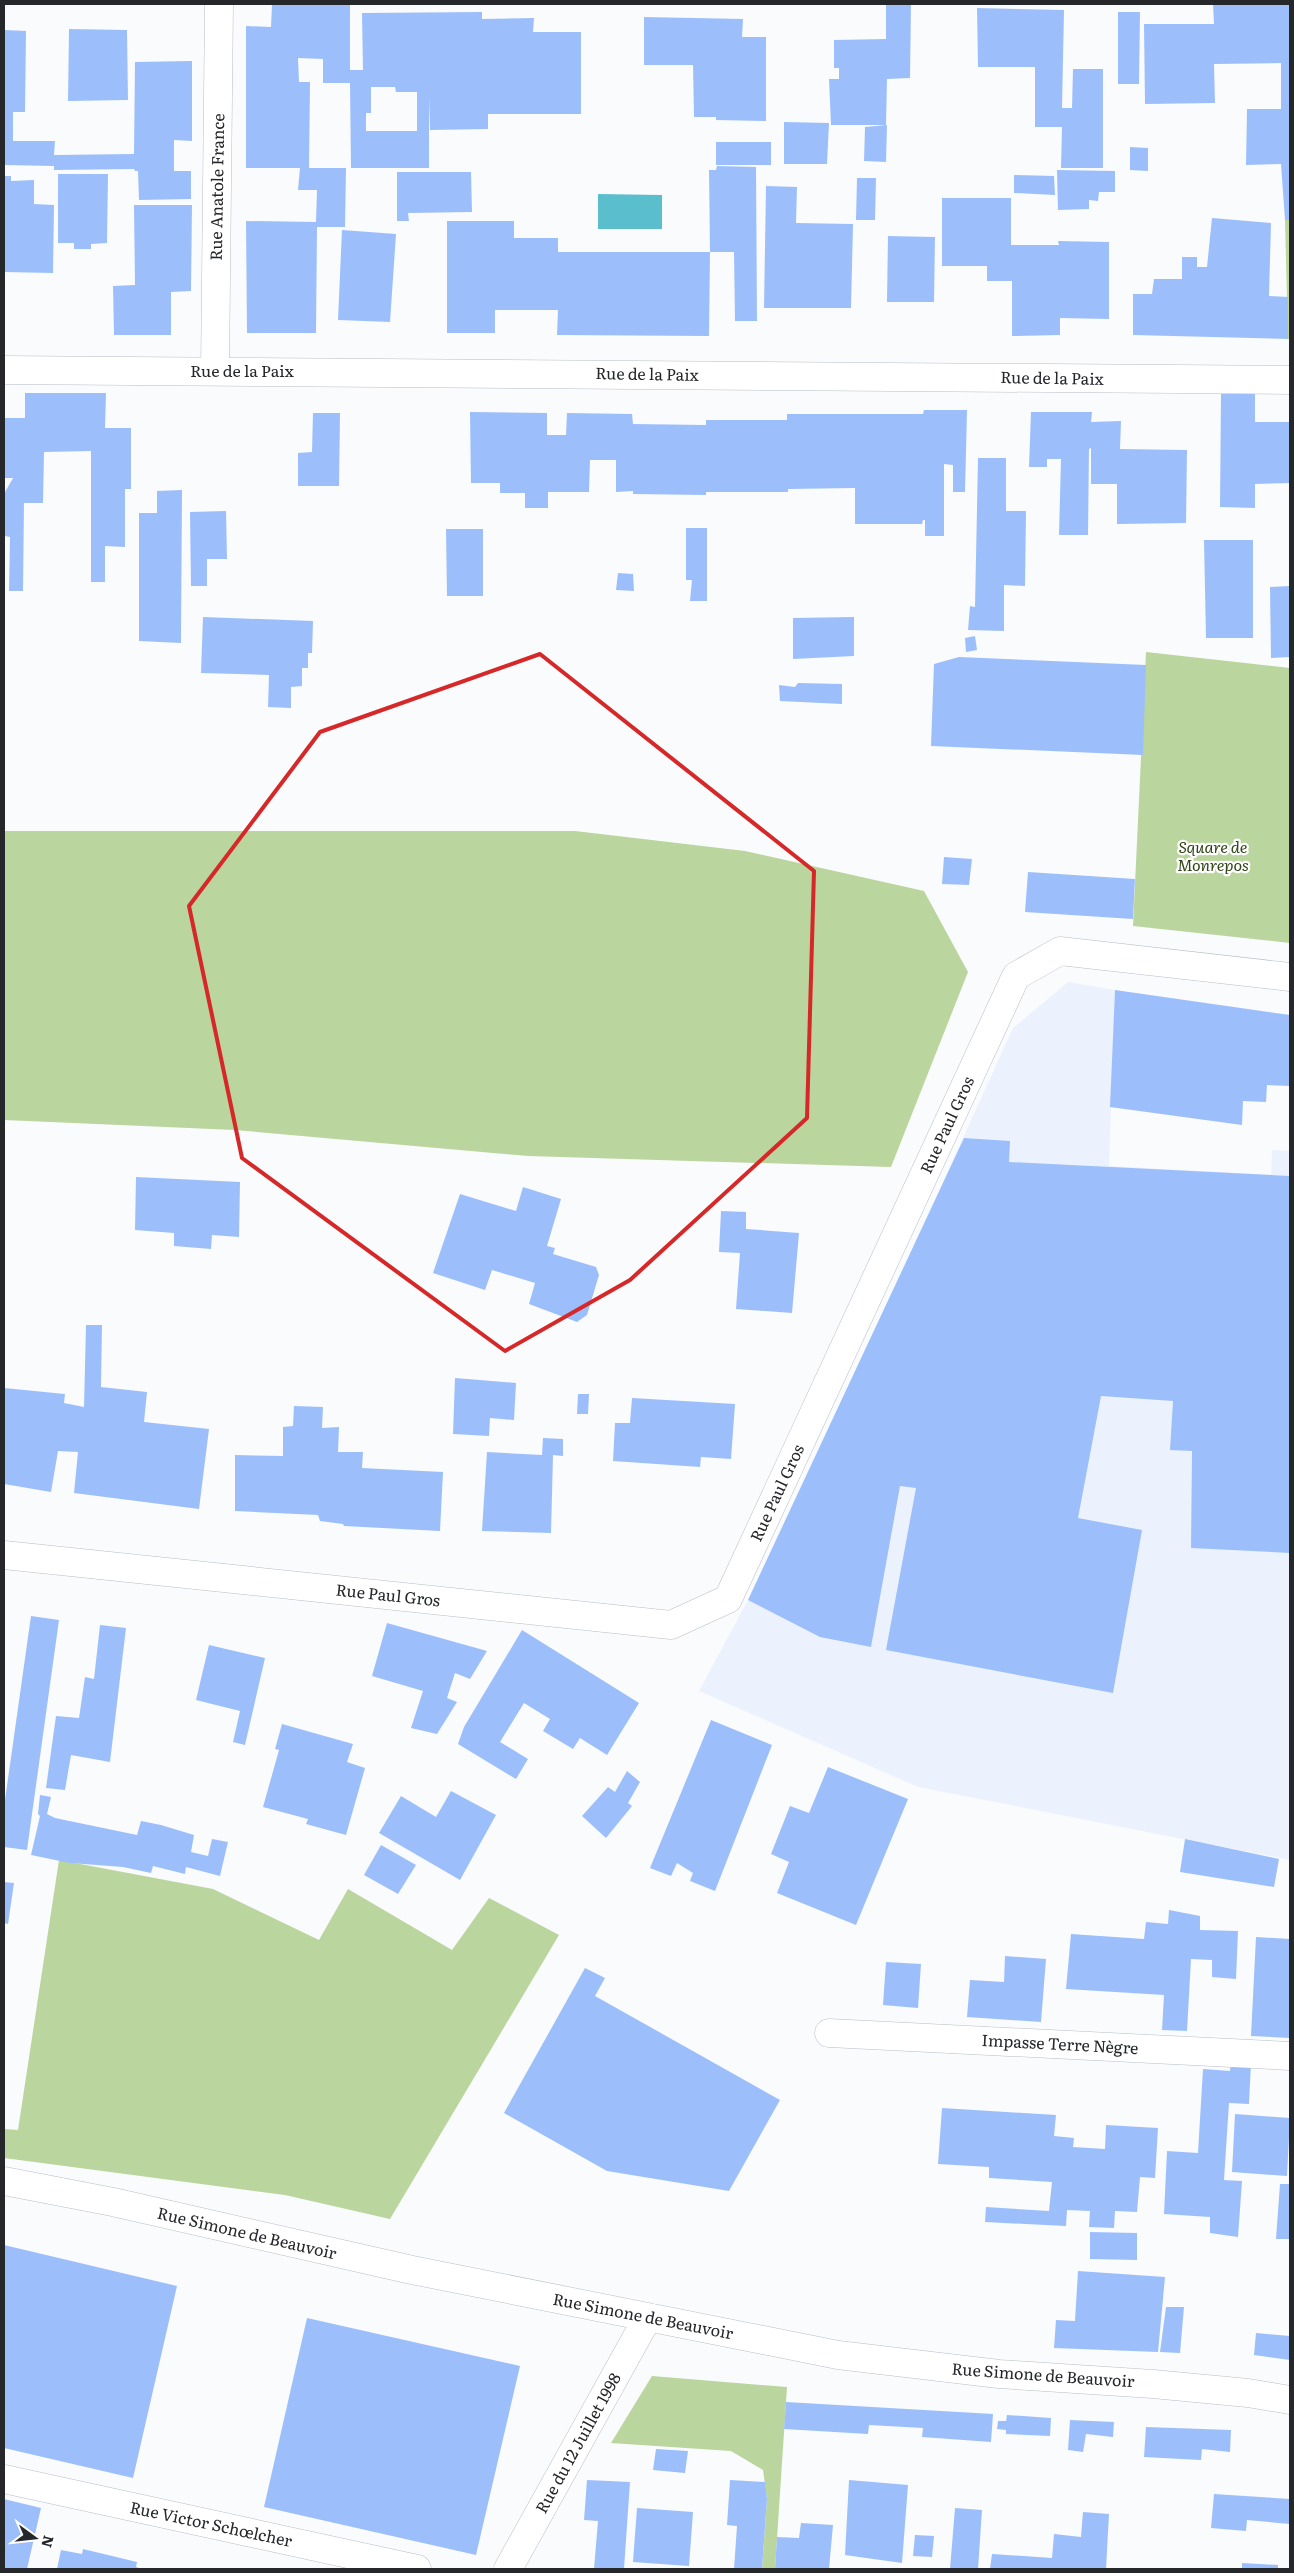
<svg xmlns="http://www.w3.org/2000/svg" width="1294" height="2573" viewBox="0 0 1294 2573" font-family="Literata,serif">
	<style>
		.built { fill: #ecf2fd }
		.green { fill: #bad59d }
		.water { fill: #5bbecd }
		.building { fill: #9cbffc; fill-rule: evenodd }
		.lines { fill: none; stroke-linecap: round; stroke-linejoin: round }
		.minor-casing { stroke: #b8bec8; stroke-width: 29 }
		.minor { stroke: #fff; stroke-width: 28 }
		.marked { fill: none; stroke: #d62828; stroke-width: 4; stroke-linejoin: round }
		.labels { text-anchor: middle; stroke-width: 4.5; stroke-linejoin: round; paint-order: stroke }
		.street-label { font-size: 16px; fill: #25272b; stroke: #fff }
		.park-label { font-size: 16px; font-style: italic; fill: #314517; stroke: #fff }
	</style>
	<rect width="100%" height="100%" fill="#fafbfd"/>
	<path class="built" d="M1068 982 1115 990 1109 1166 1271 1175 1272 1150 1290 1151V1860L918 1787 699 1691 748 1600 888 1303 1013 1028Z"/>
	<path class="green" d="M1285 220H1290V339H1288Z
		M1146 652 1290 668V943L1133 926Z
		M4 831H575L745 851 924 891 968 972 891 1167 528 1156 235 1130 4 1120Z
		M59 1860 213 1889 319 1940 348 1889 452 1950 489 1898 559 1935 390 2219 285 2195 4 2158V2129L18 2130Z
		M652 2376 787 2387 775 2569H762L767 2499 763 2470 731 2451 611 2443Z"/>
	<path class="water" d="M598 194 662 195V229H598Z"/>
	<path class="building" d="M272 4H350V70H363L362 13 482 12V19L534 18 533 32H581V114H488V129L430 130 429 97V168H351L350 83H323V59L298 58 299 82H310L309 168H346L345 227H317L316 333H247L246 221 316 222 317 190H298L300 168H246V26L271 27ZM371 87H395L396 92H417V131H366V113H371Z
		M886 4H911L910 78 887 79 886 125H831L829 79H839V68H834V40L886 39Z
		M1213 4H1290V220H1285L1281 164 1246 165 1247 109H1281V63L1214 64 1215 103 1145 104 1144 24H1214Z
		M977 8 1064 10 1062 108H1072L1073 69H1103V168H1061L1062 127H1035V67H978Z
		M1118 12H1140L1139 84H1118Z
		M644 17 743 19 742 37H766V121L716 120V117H694L693 65H644Z
		M69 29 127 30 128 100 68 101Z
		M4 30 26 31 25 112H13V141H55L54 155 134 154 135 62 192 61V141L174 140V171H191V199L139 200 138 171H135L134 169 54 170V166L4 165Z
		M784 122 829 123 827 164H784Z
		M887 125 886 162 864 161 865 127Z
		M716 142H771V165H716Z
		M1130 147 1148 148V171L1130 170Z
		M717 166 756 167 757 321H735L734 252H710L709 170H716Z
		M1057 170 1115 171V192H1099L1098 201 1089 200V209L1058 210Z
		M397 172H471L472 212 408 213 409 221H397Z
		M58 174H108L107 243 91 244V249H74V243H58Z
		M1014 175 1054 176 1055 195 1014 193Z
		M4 176H11V181L34 180V204L54 205 53 273 4 272Z
		M857 178H876L875 220H856Z
		M766 186 797 187 796 223 853 224 851 308H764Z
		M942 198H1011V245H1059L1058 241 1109 242V319L1060 318V335L1012 336V281H987V266H942Z
		M134 205H192L191 291 171 292V335H114L113 286 135 285Z
		M1212 218 1271 223 1269 296 1288 297V339L1133 335V294H1152L1154 279H1182V257H1197V267H1207Z
		M447 221H514V238H558V252H710L709 336 557 335 558 310H495V333H447Z
		M342 230 396 234 390 322 338 320Z
		M888 236 935 237 934 302H887Z
		M25 393H106L105 428H131V489H125V547L105 546V582H91V451L44 452 43 503H24L23 591H9L10 537 5 536V492L13 478H4V418H25Z
		M1221 394H1255V422H1290V483L1255 484V508L1220 507Z
		M924 410H967L965 492H953V465L944 464V536H925V520H923L922 524H855V488L788 489V492H706V495L633 494V491L616 492V460H590L589 492H548V508H525V493H500V483H471L470 412 547 413V435H566L567 413 632 414 633 424 706 425V420H787V414H923Z
		M1031 412H1092L1091 422 1121 421 1120 449 1187 450 1186 523 1117 524V484H1091V448L1089 449 1088 535H1059L1061 459H1047V467H1029Z
		M313 413H340L339 486H298V453L312 452Z
		M978 458H1006V511H1026L1025 586 1004 585V631L968 630 970 606 975 607Z
		M182 490 181 643 139 641V513H157V491Z
		M226 511 227 559H207V586H191L190 512Z
		M686 528H707V601H690L692 580H686Z
		M446 529H483V596H447Z
		M1204 540H1253V638H1206Z
		M618 573 633 574 634 591 616 590Z
		M1290 586V657L1271 658 1270 587Z
		M203 617 313 621 312 653H308V668H302V686L291 687V708L268 707 269 675 201 673Z
		M854 617V656L793 659V618Z
		M975 636 977 650 966 652 965 638Z
		M959 657 1146 665 1143 755 931 746 934 664Z
		M798 683 842 684V704L780 701 779 685 795 687Z
		M944 857 972 859 969 885 942 884Z
		M1028 872 1135 879 1133 919 1025 912Z
		M1115 990 1290 1015V1086L1267 1085 1266 1102 1243 1101 1242 1125 1110 1107Z
		M964 1138 1010 1141 1009 1162 1290 1176V1553L1191 1548 1192 1451 1170 1450 1173 1401 1101 1396 1078 1518 1142 1530 1113 1693 886 1650 916 1488 900 1486 871 1647 820 1637 748 1600Z
		M136 1177 240 1182 239 1237 212 1235 211 1249 174 1246V1233L135 1230Z
		M523 1187 561 1199 547 1246 555 1248 553 1254 596 1267 599 1275 587 1315 577 1322 529 1304 535 1283 492 1270 485 1290 433 1273 460 1194 516 1211Z
		M721 1211 746 1212V1229L799 1233 792 1313 736 1309 740 1253 719 1252Z
		M86 1325H102L101 1387 147 1392 144 1422 209 1429 199 1509 74 1493 78 1452 58 1451 51 1492 4 1484V1388L65 1394 64 1403 84 1407Z
		M455 1378 516 1383 514 1420 490 1418 489 1436 453 1434Z
		M578 1394H589L588 1414H577Z
		M632 1398 735 1404 731 1459 701 1457 700 1467 613 1461 615 1423H630Z
		M294 1406 323 1407 322 1428 339 1427 338 1452H363L362 1468 443 1472 440 1531 344 1526 343 1524 320 1521 318 1515 235 1511V1455L283 1456V1427L293 1426Z
		M543 1438 563 1439V1456L553 1455 551 1533 482 1531 487 1452 542 1455Z
		M31 1616 59 1620 27 1850 4 1847V1807Z
		M387 1623 487 1651 470 1679 455 1673 447 1698 457 1702 437 1734 411 1728 423 1691 372 1676Z
		M100 1625 126 1628 110 1762 71 1755 65 1790 46 1788 56 1716 79 1718 85 1677 94 1679Z
		M522 1630 639 1703 607 1755 580 1738 573 1749 543 1731 550 1719 524 1703 500 1742 528 1759 516 1779 458 1744 464 1727Z
		M209 1645 265 1658 245 1745 233 1742 240 1711 196 1700Z
		M711 1720 772 1745 715 1891 690 1881 693 1873 677 1863 671 1876 650 1868Z
		M282 1724 353 1744 347 1762 365 1768 346 1835 306 1824 308 1819 263 1807 279 1750 275 1749Z
		M828 1767 908 1799 856 1925 777 1893 789 1862 771 1854 790 1806 809 1813Z
		M627 1771 640 1782 628 1803 632 1806 606 1838 582 1816 608 1787 615 1792Z
		M451 1791 496 1815 460 1880 379 1833 401 1796 436 1817Z
		M40 1795 51 1797 47 1814 55 1818 137 1835 141 1821 161 1825 194 1835 191 1852 208 1856 212 1839 228 1842 220 1876 186 1867 185 1874 153 1866 151 1873 123 1867 70 1863 31 1855 40 1816 38 1814Z
		M1185 1839 1279 1859 1274 1887 1180 1872Z
		M381 1845 416 1865 398 1894 364 1875Z
		M4 1882 14 1883 8 1924 4 1923Z
		M1169 1910 1200 1916V1930L1238 1931 1236 1979 1212 1977V1960L1191 1959 1187 2031 1162 2030 1164 1995 1066 1989 1071 1934 1144 1939 1146 1922 1168 1924Z
		M1256 1937 1290 1939V2038L1251 2036Z
		M1005 1956 1046 1959 1041 2022 967 2017 970 1980 1004 1982Z
		M886 1962 921 1964 918 2008 883 2005Z
		M585 1968 605 1978 595 1996 780 2100 729 2191 607 2171 504 2113Z
		M1231 2062 1251 2063 1249 2104 1229 2103 1224 2180 1242 2181 1238 2237 1210 2233V2217L1164 2214 1167 2151 1198 2153 1203 2069 1230 2071Z
		M942 2108 1056 2115 1054 2136 1074 2138 1073 2147 1105 2149 1106 2125 1158 2128 1155 2178 1140 2177 1137 2212 1115 2211 1114 2228 1089 2227 1090 2211 1067 2210 1066 2226 985 2222 986 2207 1049 2211 1052 2182 989 2178V2167L938 2164Z
		M1235 2114 1290 2118 1287 2176 1232 2172Z
		M1280 2184H1290L1289 2239H1276Z
		M1090 2232 1137 2233V2260L1090 2259Z
		M4 2245 177 2286 133 2478 4 2448Z
		M1078 2271 1165 2277 1158 2352 1054 2348 1056 2320 1075 2321Z
		M1166 2307H1184L1180 2353 1160 2352Z
		M307 2318 520 2366 476 2555 264 2507Z
		M1256 2333 1290 2336V2360L1254 2355Z
		M786 2402 993 2414 991 2442 922 2437 923 2428 869 2425 868 2434 784 2429Z
		M1007 2415 1051 2418 1050 2436 1006 2434V2430L997 2429 998 2421H1006Z
		M1070 2420 1114 2422 1113 2437 1086 2434 1083 2452 1068 2450Z
		M1146 2427 1231 2430 1230 2452 1202 2449 1201 2460 1144 2457Z
		M656 2449 688 2451 685 2473 653 2470Z
		M587 2480 630 2482 624 2569H594L598 2521 584 2520Z
		M730 2480 765 2482 767 2499 762 2569H734L737 2526 727 2525Z
		M849 2480 908 2485 902 2563 845 2555Z
		M1214 2494 1290 2499V2524L1247 2520 1246 2531 1211 2528Z
		M4 2499 41 2508 27 2569H4Z
		M637 2508 693 2512 689 2566 633 2562Z
		M955 2508 982 2510 978 2569H950Z
		M1083 2512 1109 2514 1106 2569H990L992 2554 1052 2558 1054 2534 1081 2537Z
		M801 2523 833 2525 829 2569H775L777 2537 799 2538Z
		M915 2535 934 2536 932 2557 913 2556Z
		M83 2549 137 2562 136 2567 142 2569H57L61 2550 82 2554Z
		M1242 2563 1278 2565V2569H1242Z"/>
	<g class="lines">
		<g class="minor-casing">
			<path id="minor" d="M4 370 1290 380
				M215 370 219 4
				M4 1555 671 1625 728 1599 1016 976 1060 951 1290 977
				M829 2033 1290 2056
				M4 2181 113 2202 412 2270 838 2355 999 2374 1153 2384 1248 2393 1290 2400
				M4 2479 417 2569
				M508 2569 648 2317"/>
		</g>
		<use href="#minor" class="minor"/>
	</g>
	<path class="marked" d="M540 654 814 871 807 1118 630 1280 505 1351 242 1158 189 906 320 732Z"/>
	<g class="labels">
		<g class="street-label">
			<text transform="translate(217 187) rotate(-89)" y="6">Rue Anatole France</text>
			<text x="242" y="377">Rue de la Paix</text>
			<text transform="translate(647 374) rotate(1)" y="6">Rue de la Paix</text>
			<text transform="translate(1052 378) rotate(1)" y="6">Rue de la Paix</text>
			<text transform="translate(947 1125) rotate(-65)" y="6">Rue Paul Gros</text>
			<text transform="translate(777 1493) rotate(-65)" y="6">Rue Paul Gros</text>
			<text transform="translate(388 1595) rotate(6)" y="6">Rue Paul Gros</text>
			<text transform="translate(1060 2044) rotate(3)" y="6">Impasse Terre Nègre</text>
			<text transform="translate(247 2233) rotate(13)" y="6">Rue Simone de Beauvoir</text>
			<text transform="translate(643 2316) rotate(11)" y="6">Rue Simone de Beauvoir</text>
			<text transform="translate(1043 2375) rotate(4)" y="6">Rue Simone de Beauvoir</text>
			<text transform="translate(578 2443) rotate(-61)" y="6">Rue du 12 Juillet 1998</text>
			<text transform="translate(211 2524) rotate(12)" y="6">Rue Victor Schœlcher</text>
		</g>
		<g class="park-label">
			<text x="1213" y="853">Square de<tspan x="1213" dy="18">Monrepos</tspan></text>
		</g>
	</g>
	<rect width="1294" height="2573" fill="none" stroke="#25272b" stroke-width="10"/>
	<g transform="translate(35 2538) rotate(105)" stroke="#ffffff" stroke-width="4" paint-order="stroke">
	<path d="M0-4L9 19L0 12L-9 19Z" fill="#25272b"/>
	<text y="-8" font-size="14" font-weight="bold" text-anchor="middle" fill="#25272b">N</text>
	</g>
</svg>
